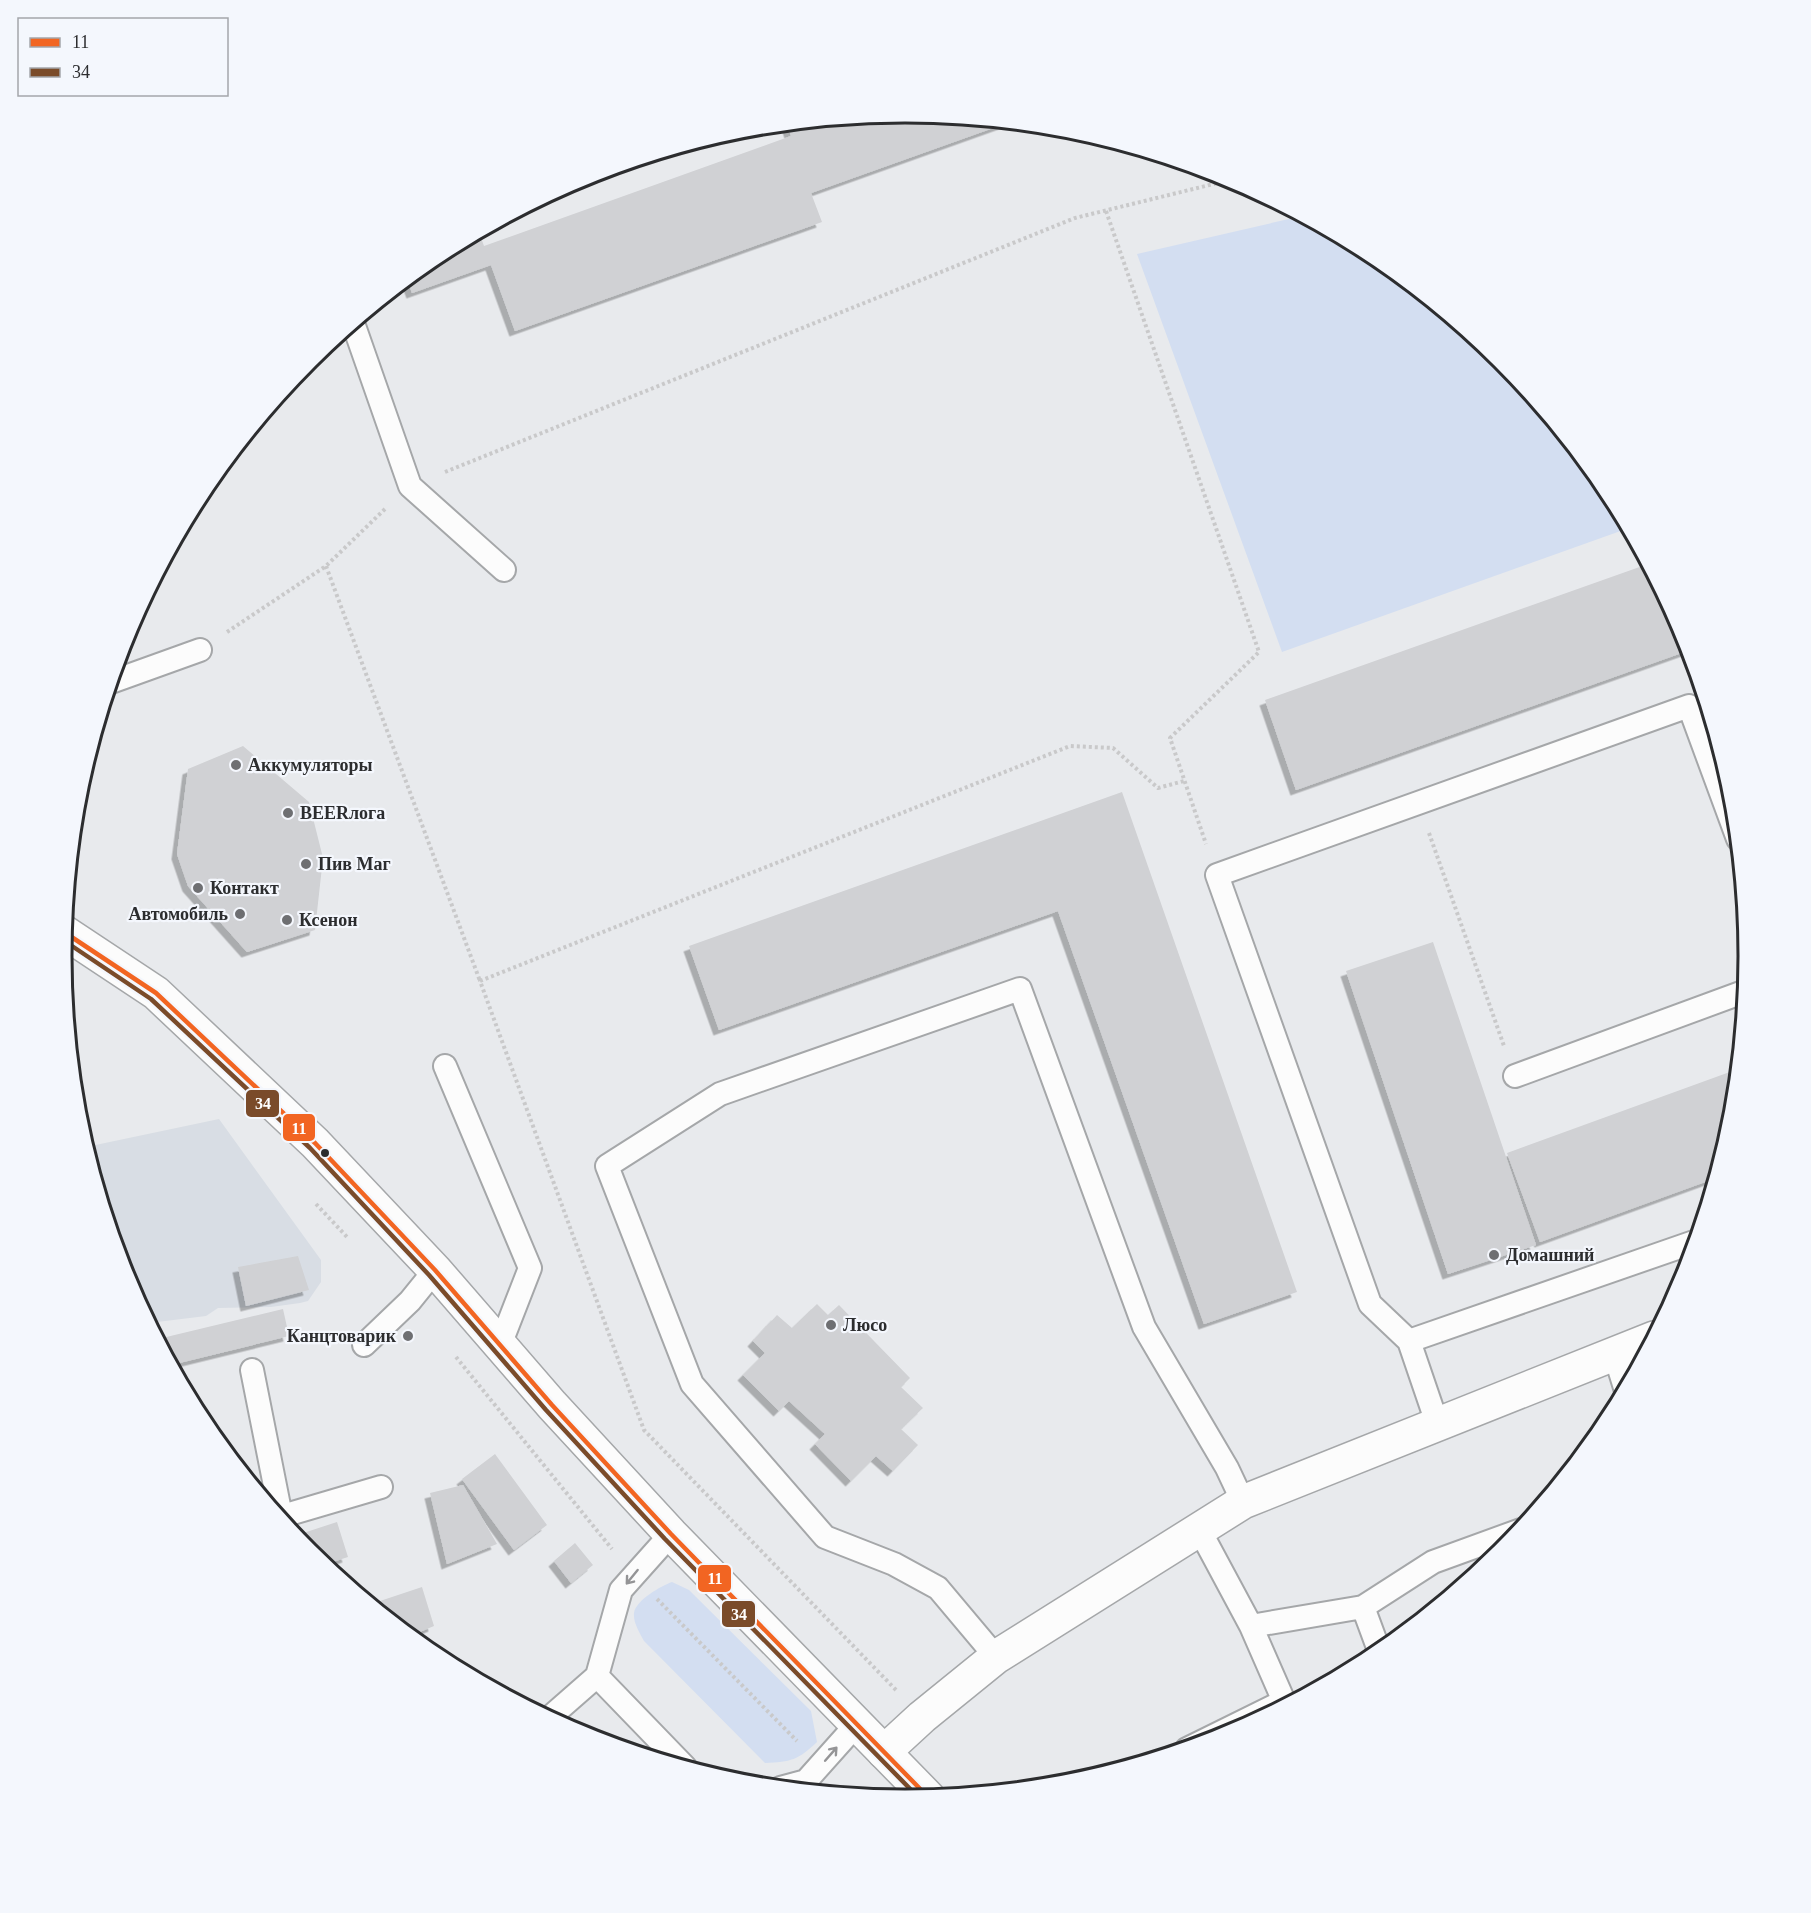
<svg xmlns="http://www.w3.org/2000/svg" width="1811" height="1913" viewBox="0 0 1811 1913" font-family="Georgia,serif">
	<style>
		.built { fill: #d8dde4 }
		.green { fill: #d3def1 }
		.building { fill: #d0d1d4; filter: url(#shadow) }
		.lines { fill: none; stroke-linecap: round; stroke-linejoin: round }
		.lane-casing { stroke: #a5a7a9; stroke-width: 26 }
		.street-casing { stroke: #a5a7a9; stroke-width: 36 }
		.secondary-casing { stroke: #a5a7a9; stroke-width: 36 }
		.path { stroke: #c9c9ca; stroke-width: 4; stroke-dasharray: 3 3; stroke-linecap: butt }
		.lane { stroke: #fcfcfc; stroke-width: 22 }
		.street { stroke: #fcfcfc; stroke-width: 33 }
		.secondary { stroke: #fcfcfc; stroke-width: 33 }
		.bus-1-casing { stroke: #f4f7fd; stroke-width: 9 }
		.bus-2-casing { stroke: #f4f7fd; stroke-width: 9 }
		.bus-1 { stroke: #f26522; stroke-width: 4.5 }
		.bus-2 { stroke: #7a4b2a; stroke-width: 4.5 }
		.oneway { stroke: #949496 }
		.poi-dot { fill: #6e6f72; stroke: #f4f7fd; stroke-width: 2 }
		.bus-dot { fill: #2c2d2f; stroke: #f4f7fd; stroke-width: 2 }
		.labels { text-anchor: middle; stroke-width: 4.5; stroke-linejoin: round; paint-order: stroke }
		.poi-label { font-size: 18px; font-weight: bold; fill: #2c2d2f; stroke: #f4f7fd; text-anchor: start }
		.rim { fill: none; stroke: #2c2d2f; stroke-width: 3 }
		.line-badge { stroke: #f4f7fd; stroke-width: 2 }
		.badge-label { font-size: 16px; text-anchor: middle; font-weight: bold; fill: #fff }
	</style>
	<defs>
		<filter id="shadow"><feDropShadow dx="-5.5" dy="5.5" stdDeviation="0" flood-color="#0004"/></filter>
	</defs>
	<rect width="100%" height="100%" fill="#e8eaed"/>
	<path class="built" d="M219 1119 321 1260V1282L308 1301 300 1303 271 1307 218 1308 206 1316 149 1323 126 1279 86 1147Z"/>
	<path class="green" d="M1302 216 1375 255 1503 360 1607 488 1629 528 1282 652 1137 254Z
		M672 1582 689 1590 811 1711 817 1742C798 1760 791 1762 765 1763L644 1641C640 1633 633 1623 634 1613 636 1600 661 1586 672 1582Z"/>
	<path class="building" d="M906 113 1007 123 811 193 822 222 515 331 491 265 412 293 407 279 437 255 479 232 484 246 791 136 787 124Z
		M1648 564 1685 634 1690 650 1296 790 1265 700Z
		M243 746 309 802 323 858 315 930 247 952 188 886 177 854 188 769Z
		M1122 792 1297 1292 1204 1324 1058 911 719 1030 689 946Z
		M1433 942 1536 1245 1448 1274 1346 971Z
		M1738 1069 1733 1121 1716 1178 1540 1242 1507 1153Z
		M298 1256 309 1290 246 1306 238 1267Z
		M817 1304 828 1315 839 1305 910 1378 901 1387 923 1408 901 1429 918 1445 893 1471 876 1456 851 1481 815 1444 825 1434 789 1401 779 1411 743 1375 765 1353 753 1341 777 1315 792 1328Z
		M283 1309 289 1336 171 1365 158 1339Z
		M495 1454 547 1525 514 1550 462 1479Z
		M463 1485 497 1544 447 1564 430 1493Z
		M337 1522 348 1557 323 1565 294 1536Z
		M575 1543 593 1565 571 1583 554 1561Z
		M422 1587 434 1626 410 1636 371 1604Z"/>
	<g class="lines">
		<g class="lane-casing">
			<path id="lane" d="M353 323 410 486 504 570
				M111 682 200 650
				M445 1066 530 1268 500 1345
				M1515 1076 1746 991
				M1409 1341 1697 1241
				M364 1345 410 1301 435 1270
				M1614 1352 1626 1391
				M252 1370 281 1516
				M1438 1426 1409 1341 1370 1304 1217 875 1689 706 1738 839
				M279 1517 381 1487
				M1199 1529 1251 1626 1286 1706
				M671 1534 621 1590 597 1676 685 1767
				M1363 1607 1433 1562 1521 1530
				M1251 1626 1363 1607 1380 1653
				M996 1657 938 1588 894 1564 825 1537 692 1384 607 1166 720 1094 1020 989 1144 1327 1227 1468 1243 1502
				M549 1718 597 1676
				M1187 1749 1284 1701
				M780 1788 806 1781 856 1725"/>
		</g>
		<g class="street-casing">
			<path id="street" d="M884 1752 922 1717 996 1657 1243 1502 1654 1338"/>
		</g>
		<g class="secondary-casing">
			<path id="secondary" d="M64 932 156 993 315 1143 435 1270 552 1405 671 1534 929 1798"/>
		</g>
		<path class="path" d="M1208 171 1212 183
			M1106 211 1259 652 1170 738 1206 844
			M445 472 1075 218 1234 179
			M326 566 480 981
			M227 632 326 566 386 508
			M1429 833 1504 1046
			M316 1204 348 1238
			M456 1357 612 1549
			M657 1599 797 1741
			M896 1690 644 1430 480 981 1070 746 1113 748 1158 788 1184 781
			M842 1787 850 1795"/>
		<use href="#lane" class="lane"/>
		<use href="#street" class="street"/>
		<use href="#secondary" class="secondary"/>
		<g class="bus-1-casing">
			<path id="bus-1" d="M64 932 156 993 315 1143 435 1270 552 1405 671 1534 929 1798"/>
		</g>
		<g class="bus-2-casing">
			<path id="bus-2" d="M63 940 151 999 310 1148 429 1275 546 1410 665 1539 920 1799"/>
		</g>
		<use href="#bus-1" class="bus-1"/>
		<use href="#bus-2" class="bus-2"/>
	</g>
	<defs><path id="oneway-shaft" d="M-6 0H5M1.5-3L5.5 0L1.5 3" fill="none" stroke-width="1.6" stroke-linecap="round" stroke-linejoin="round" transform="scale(1.5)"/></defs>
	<g class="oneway">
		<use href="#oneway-shaft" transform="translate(632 1577) rotate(129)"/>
		<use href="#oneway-shaft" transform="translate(831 1754) rotate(-49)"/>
	</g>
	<g class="poi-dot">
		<circle cx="236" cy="765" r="6"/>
		<circle cx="288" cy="813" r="6"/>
		<circle cx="306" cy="864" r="6"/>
		<circle cx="198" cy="888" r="6"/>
		<circle cx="240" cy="914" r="6"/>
		<circle cx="287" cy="920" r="6"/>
		<circle cx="1494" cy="1255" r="6"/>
		<circle cx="831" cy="1325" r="6"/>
		<circle cx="408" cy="1336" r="6"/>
	</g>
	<circle class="bus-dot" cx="325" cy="1153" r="5"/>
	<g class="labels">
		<g class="poi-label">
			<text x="248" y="771">Аккумуляторы</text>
			<text x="300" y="819">BEERлога</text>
			<text x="318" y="870">Пив Маг</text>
			<text x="210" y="894">Контакт</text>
			<text x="228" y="920" text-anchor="end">Автомобиль</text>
			<text x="299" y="926">Ксенон</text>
			<text x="1506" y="1261">Домашний</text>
			<text x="843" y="1331">Люсо</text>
			<text x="396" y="1342" text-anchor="end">Канцтоварик</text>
		</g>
	</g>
	<path d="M0 0H1811V1913H0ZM72 956a833 833 0 1 1 1666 0a833 833 0 1 1-1666 0Z" fill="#f4f7fd" fill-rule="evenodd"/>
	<path class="rim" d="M72 956a833 833 0 1 1 1666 0a833 833 0 1 1-1666 0Z"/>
	<g class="line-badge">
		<rect x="245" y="1089" width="35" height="29" rx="6" fill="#7a4b2a"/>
		<rect x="282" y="1113" width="34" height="29" rx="6" fill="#f26522"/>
		<rect x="697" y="1564" width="35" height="29" rx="6" fill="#f26522"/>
		<rect x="721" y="1600" width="35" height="28" rx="6" fill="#7a4b2a"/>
	</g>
	<g class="badge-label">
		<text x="263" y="1109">34</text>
		<text x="299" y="1134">11</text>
		<text x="715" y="1584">11</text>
		<text x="739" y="1620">34</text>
	</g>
	<rect x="18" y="18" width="210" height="78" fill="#f4f7fd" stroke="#a4a6ab" stroke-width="1.5"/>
	<rect x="30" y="38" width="30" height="9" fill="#f26522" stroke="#a4a6ab" stroke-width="1.5"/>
	<text x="72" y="48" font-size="18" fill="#2c2d2f">11</text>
	<rect x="30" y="68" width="30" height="9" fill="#7a4b2a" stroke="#a4a6ab" stroke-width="1.5"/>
	<text x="72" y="78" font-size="18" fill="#2c2d2f">34</text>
</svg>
